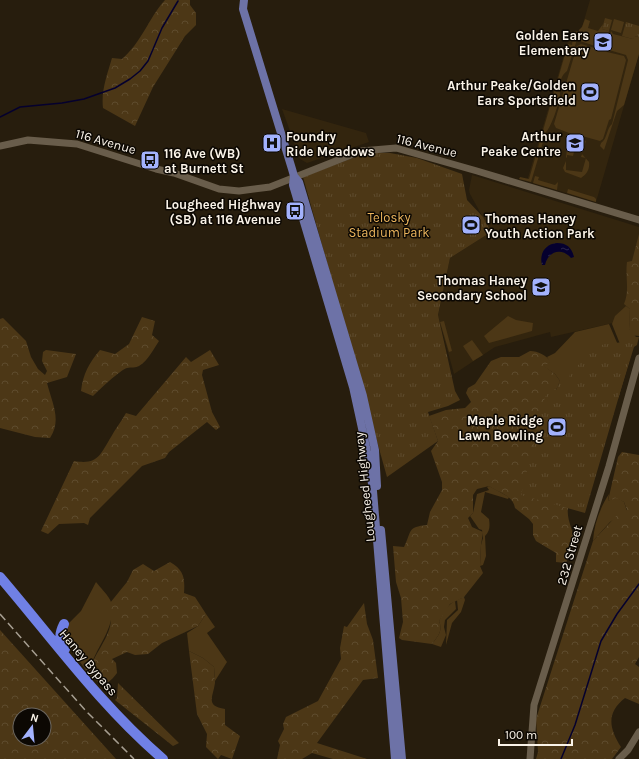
<svg xmlns="http://www.w3.org/2000/svg" width="639" height="759" viewBox="0 0 639 759" font-family="Karla,sans-serif">
	<style>
		.built { fill: #33250e }
		.green { fill: #4c3716 }
		.forest { fill: url(#forest-crowns); fill-rule: evenodd }
		.park { fill: url(#park-tufts) }
		.water { fill: url(#water-ripples) }
		.lines { fill: none; stroke-linecap: round; stroke-linejoin: round }
		.stream { stroke: #05002e; stroke-width: 1.5 }
		.secondary { stroke: #695d4b; stroke-width: 7 }
		.primary { stroke: #6d72a7; stroke-width: 8 }
		.highway { stroke: #7080e5; stroke-width: 10 }
		.rail { stroke: #a69e91; stroke-width: 1.5; stroke-dasharray: 8 4; stroke-linecap: butt }
		.labels { text-anchor: middle; stroke-width: 3; stroke-linejoin: round; paint-order: stroke }
		.poi-label { font-size: 13px; font-weight: bold; fill: #faf3e8; stroke: #0c0803; text-anchor: end }
		.street-label { font-size: 13px; fill: #faf3e8; stroke: #0c0803 }
		.park-label { font-size: 13px; fill: #ecb55d; stroke: #0c0803 }
	</style>
	<defs>
		<pattern id="forest-crowns" width="20" height="18" patternUnits="userSpaceOnUse"><rect width="20" height="18" fill="#4c3716"/><path d="M2 6a3 3 0 1 1 6 0M12 15a3 3 0 1 1 6 0" fill="none" stroke="#5e4b2d"/></pattern>
		<pattern id="park-tufts" width="24" height="20" patternUnits="userSpaceOnUse"><rect width="24" height="20" fill="#4c3716"/><path d="M3 7l-1-3M5 7V3M7 7l1-3M15 17l-1-3M17 17v-4M19 17l1-3" fill="none" stroke="#5e4b2d"/></pattern>
		<pattern id="water-ripples" width="26" height="14" patternUnits="userSpaceOnUse"><rect width="26" height="14" fill="#05002e"/><path d="M2 4q2-2 4 0t4 0M15 11q2-2 4 0t4 0" fill="none" stroke="#2a264c"/></pattern>
	</defs>
	<rect width="100%" height="100%" fill="#271d0d"/>
	<path class="built" d="M590 0H639V54L596 202 527 181 571 31H578L582 27Z
		M282 109 366 133 369 142 307 163 300 159Z
		M472 175 639 227V323H613L551 337 550 332 495 347 454 374 438 316 450 258 491 232 470 194 469 190Z"/>
	<path class="green" d="M585 19 590 21 588 28 598 31 603 24 602 29 609 31 604 46 598 47 580 41 579 30 582 27Z
		M577 31 579 33 567 71C560 76 559 86 560 94 560 101 551 128 546 132L531 182 519 179 520 177 529 179 568 44 572 45 573 36Z
		M611 31 613 34 633 39 634 36 639 37V54L624 105 617 111 604 150 600 146 601 143C608 138 606 129 612 124L628 60 626 55 609 50 607 47Z
		M581 44 598 49H605L607 52 624 56 626 60 611 119 609 120 603 139 600 141 582 136 580 137C573 135 565 131 556 128L554 124 577 46Z
		M584 140 586 141 583 150 575 148 573 156 567 155V158L566 157 567 149Z
		M582 154 589 162C590 169 587 174 581 178L565 172 563 168 566 161V170L582 172 586 158 581 157Z
		M535 176 539 177 538 180 555 185 558 182 557 190 533 183Z
		M568 189 594 197 596 199V202L567 193Z
		M626 306 630 309 629 329 636 337H639L637 345 634 347 618 399 620 344 612 324 615 316Z
		M508 316 516 320 533 323 532 331 489 343 484 336Z
		M444 321 452 351 449 352 440 322Z
		M609 324 618 345 606 385 559 384 560 381 555 374 543 366 550 362 547 357 555 353 575 332Z
		M472 340 483 355 473 361 463 346Z
		M489 486 509 497 508 499 485 492 481 512 489 519C490 526 490 531 485 536L486 556 483 565 480 566 481 545 483 538 482 530 479 529 470 516 473 513 477 494 489 490 487 487Z
		M609 494 608 501 616 497 624 502 627 511 610 522 593 541C594 524 600 508 609 494Z
		M96 582C100 587 109 596 111 602 117 627 96 646 90 669H85L65 641 64 632 68 624 81 611Z
		M464 597 465 600 461 612 452 623 446 645 447 620 458 610 457 600Z
		M455 601 456 609 445 620 444 627 446 635 441 647 432 644C438 636 443 631 439 621 443 613 447 605 455 601Z
		M206 614 215 627 207 633 227 662 215 681 214 667 203 658 189 651 187 633 198 626Z"/>
	<path class="forest" d="M165 0H190V5L196 13V25L185 36 153 87 135 126 103 108C101 91 107 75 112 58L122 59C142 42 148 19 165 0Z
		M639 234V336L631 335 629 329 630 309 624 304C630 290 625 277 627 262L632 261Z
		M142 317 155 321 152 335 159 341C154 348 148 361 139 366 136 368 131 367 127 368 120 370 99 390 93 396L81 391C83 374 89 363 100 350L115 354 129 344Z
		M3 318 26 341 31 357 38 369 45 375 47 371 42 361 43 352 46 350 76 354 67 377 47 383C52 403 62 420 50 438L35 437 0 428V319Z
		M210 350 219 365 203 370 202 375 212 412 220 427 216 430 207 422 169 452 165 458 142 466 90 518 88 525 84 523 59 524 48 534 41 531 74 461C98 465 100 455 111 437 115 429 121 422 126 413L136 416 186 357 191 362Z
		M530 351C538 351 546 355 551 362L544 366 555 374 560 381 556 390 562 504 568 508C566 522 576 532 573 546 572 551 568 558 566 563L556 562V553L536 541 533 535V524L529 519 515 508C513 495 499 493 489 486L477 489 473 495V513L468 518 472 527 483 532 481 545 480 566 483 573 464 597 450 604 439 621C443 631 438 636 432 644L402 640 399 638 403 622 401 598 396 582 393 546 404 547C412 531 407 527 427 525L430 512 442 490V482L431 451 438 441 429 416 446 410 465 408 471 402 466 393 468 388 475 384 491 361 501 357H519Z
		M622 452 639 455V657L635 664 639 667V704L625 698C606 713 609 728 621 747L612 759H536L538 752 536 719 593 541 618 514 627 510 624 502 616 498 608 501 618 457Z
		M170 562C184 570 185 578 184 593L195 597 206 614 198 626 162 643 148 654 135 655 127 652 112 659 116 663 117 673C104 691 97 683 85 669H90C95 651 119 628 108 609L110 603 127 582 133 570 143 564 154 571Z
		M364 603 367 624 373 640 378 678 363 680 317 743 367 759H333L312 753 302 759H277L280 745 278 741 284 729 283 724 286 717 318 701 341 659 340 648 344 626 347 627Z
		M0 630 116 759H0ZM20 715H44V739H20Z
		M189 651 203 658 214 667C214 672 215 678 215 683 213 697 205 706 225 709V725L240 736 232 759 221 755 218 759 206 747 207 734 197 714Z
		M118 683 179 743 173 746 115 700 117 698Z"/>
	<path class="park" d="M605 18 612 20 609 31 602 29Z
		M614 19 624 22 621 33 611 30Z
		M626 22 639 26V37L635 36 633 39 622 36Z
		M366 153H390L417 158 462 174 467 200 483 217 491 232 450 258 438 315 455 391 460 400 448 406 428 412 438 441 387 477 303 177Z
		M635 341 585 513 521 495 545 397 550 390H556L560 381 569 378 571 370 581 363 585 353 604 344Z"/>
	<path class="water" d="M557 243C567 243 572 248 574 257L571 258C562 247 548 251 545 265H542C539 254 545 244 557 243Z"/>
	<g class="lines">
		<path class="stream" d="M0 117 20 107 62 103 84 99 115 88 130 79 140 71 148 61 162 28 178 1
			M561 759 575 725 601 641 617 614 639 584"/>
		<path class="secondary" d="M0 146 28 140 77 144 156 169 174 173 219 189 239 191 270 187 361 151 396 148 477 171 639 220
			M530 759 534 705 609 466 639 358
			M619 759 628 750 639 732"/>
		<path class="primary" d="M244 0 243 9 292 169 294 176 293 185 353 387 368 456 373 491 395 759
			M294 176 299 182 363 396 375 450 377 486
			M381 530 402 759"/>
		<path class="highway" d="M0 577C53 639 101 706 163 759
			M64 624C59 634 59 639 65 649"/>
		<path class="rail" d="M0 614 85 710 134 759"/>
	</g>
	<defs>
		<g id="school-square" transform="scale(1)"><rect x="-9" y="-9" width="18" height="18" rx="4" fill="#a3b2fd" stroke="#0c0803"/><path d="M0-5L7-2L0 1L-7-2ZM-4 1L0 2.5L4 1V4Q0 6-4 4Z" fill="#111"/></g>
		<g id="stadium-square" transform="scale(1)"><rect x="-9" y="-9" width="18" height="18" rx="4" fill="#a3b2fd" stroke="#0c0803"/><path d="M0-5a6.5 5 0 1 0 0 10a6.5 5 0 1 0 0-10ZM-3.5-1.8h7v3.6h-7Z" fill="#111"/></g>
		<g id="hospital-square" transform="scale(1)"><rect x="-9" y="-9" width="18" height="18" rx="4" fill="#a3b2fd" stroke="#0c0803"/><path d="M-5-5h3v3.5h4V-5h3V5h-3V1.5h-4V5h-3Z" fill="#111"/></g>
		<g id="bus-square" transform="scale(1)"><rect x="-9" y="-9" width="18" height="18" rx="4" fill="#a3b2fd" stroke="#0c0803"/><path d="M-5-6H5V4H4V6H2V4H-2V6H-4V4H-5ZM-3.5-4V0h7V-4ZM-3.5 1.2v1.5H-2V1.2ZM2 1.2v1.5H3.5V1.2Z" fill="#111"/></g>
	</defs>
	<g fill-rule="evenodd">
		<use href="#school-square" x="603" y="42"/>
		<use href="#stadium-square" x="590" y="92"/>
		<use href="#hospital-square" x="272" y="143"/>
		<use href="#school-square" x="575" y="143"/>
		<use href="#bus-square" x="150" y="160"/>
		<use href="#bus-square" x="295" y="211"/>
		<use href="#stadium-square" x="471" y="225"/>
		<use href="#school-square" x="541" y="287"/>
		<use href="#stadium-square" x="557" y="427"/>
	</g>
	<g class="labels">
		<g class="poi-label">
			<text x="589" y="40">Golden Ears<tspan x="589" dy="15">Elementary</tspan></text>
			<text x="576" y="90">Arthur Peake/Golden<tspan x="576" dy="15">Ears Sportsfield</tspan></text>
			<text x="286" y="141" text-anchor="start">Foundry<tspan x="286" dy="15">Ride Meadows</tspan></text>
			<text x="561" y="141">Arthur<tspan x="561" dy="15">Peake Centre</tspan></text>
			<text x="164" y="158" text-anchor="start">116 Ave (WB)<tspan x="164" dy="15">at Burnett St</tspan></text>
			<text x="281" y="209">Lougheed Highway<tspan x="281" dy="15">(SB) at 116 Avenue</tspan></text>
			<text x="485" y="223" text-anchor="start">Thomas Haney<tspan x="485" dy="15">Youth Action Park</tspan></text>
			<text x="527" y="285">Thomas Haney<tspan x="527" dy="15">Secondary School</tspan></text>
			<text x="543" y="425">Maple Ridge<tspan x="543" dy="15">Lawn Bowling</tspan></text>
		</g>
		<g class="street-label">
			<text transform="translate(106 141) rotate(16)" y="5">116 Avenue</text>
			<text transform="translate(427 145) rotate(14)" y="5">116 Avenue</text>
			<text transform="translate(364 487) rotate(-96)" y="5">Lougheed Highway</text>
			<text transform="translate(569 555) rotate(-74)" y="5">232 Street</text>
			<text transform="translate(89 662) rotate(50)" y="5">Haney Bypass</text>
		</g>
		<g class="park-label">
			<text x="389" y="222">Telosky<tspan x="389" dy="15">Stadium Park</tspan></text>
		</g>
	</g>
	<g transform="translate(32 727) rotate(16)"><circle r="19" fill="#0c0803" stroke="#6b665f"/>
	<path d="M0-3L7 15L0 10L-7 15Z" fill="#a3b2fd"/>
	<text y="-6" font-size="11" font-weight="bold" text-anchor="middle" fill="#faf3e8">N</text>
	</g>
	<path d="M499 739v6h73v-6" fill="none" stroke="#faf3e8" stroke-width="2"/>
	<text x="505" y="739" font-size="12" fill="#faf3e8" stroke="#0c0803" stroke-width="3" paint-order="stroke">100 m</text>
</svg>
